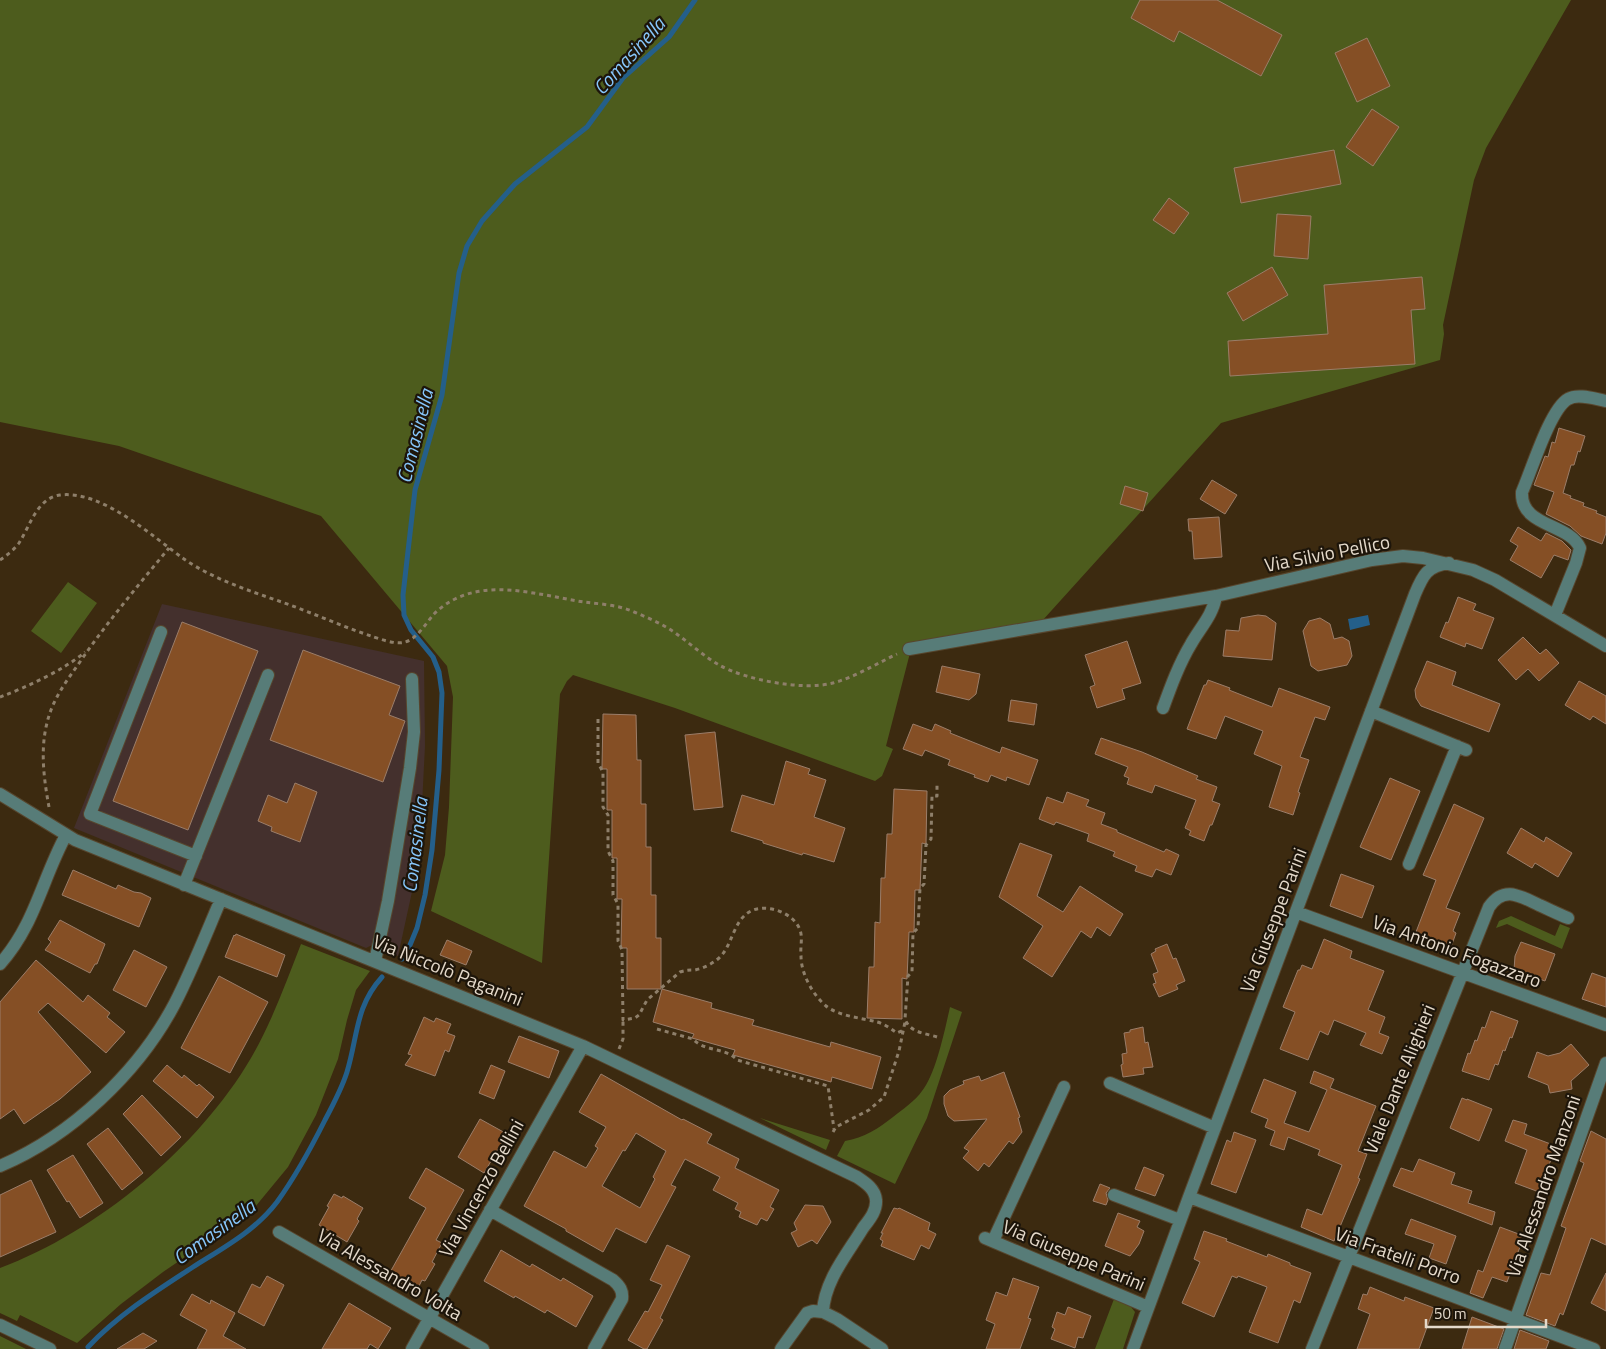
<svg xmlns="http://www.w3.org/2000/svg" width="1606" height="1349" viewBox="0 0 1606 1349" font-family="'Titillium Web',sans-serif">
	<style>
		.industrial { fill: #44302d }
		.green { fill: #4d5c1d }
		.water { fill: #245f8a }
		.lines { fill: none; stroke-linecap: round; stroke-linejoin: round }
		.stream { stroke: #245f8a; stroke-width: 5 }
		.building { fill: #854f25; stroke: #9b7d69; fill-rule: evenodd }
		.minor-casing { stroke: #57462e; stroke-width: 14 }
		.path { stroke: #8e7f6a; stroke-width: 3; stroke-dasharray: 4 4; stroke-linecap: butt }
		.minor { stroke: #577c78; stroke-width: 12 }
		.labels { text-anchor: middle; stroke-width: 4.5; stroke-linejoin: round; paint-order: stroke }
		.street-label { font-size: 19px; fill: #e4d9ca; stroke: #1d150a }
		.water-label { font-size: 20px; font-style: italic; fill: #87c6fa; stroke: #1d150a }
	</style>
	<rect width="100%" height="100%" fill="#3c2a10"/>
	<path class="industrial" d="M162 604 424 661 425 746 421 825 415 878 398 956 372 945 366 948 74 828Z"/>
	<path class="green" d="M0 0H1571L1486 148 1474 180 1443 325 1444 334 1440 360 1221 423 1042 621 910 653 886 746 893 749 882 776 875 781 675 708 573 675 567 681 560 694 542 963 431 911 445 855 449 807 453 697 447 666 321 516 119 446 0 422Z
		M68 582 97 603 61 653 31 631Z
		M1511 916 1555 936 1560 924 1570 928 1562 949 1507 924 1496 928 1499 921Z
		M301 944 370 971 356 990 347 1020 338 1059 316 1115 288 1167 251 1212 163 1272 121 1304 77 1343 20 1315 17 1321 0 1313V1268C97 1232 199 1147 251 1058 272 1022 286 982 301 944Z
		M950 1007 962 1012 927 1118 895 1184 837 1156 845 1141C864 1138 879 1128 893 1117 903 1109 915 1101 922 1091 936 1074 945 1029 950 1007Z
		M760 1118 830 1140 826 1150Z
		M1114 1299 1131 1307 1135 1312 1123 1349H1095Z
		M0 1336 26 1349H0Z"/>
	<path class="water" d="M1368 615 1370 625 1350 630 1348 619Z"/>
	<g class="lines">
		<path class="stream" d="M402 959 410 945 417 928 425 895 432 850 439 770 442 693 439 672 433 657 411 630 404 615 403 595 415 490 442 395 459 273 467 246 482 221 515 184 587 127 623 78 669 37 695 0
			M88 1347C118 1315 156 1291 193 1267 223 1248 255 1231 277 1202 295 1177 311 1148 325 1120 333 1105 342 1088 347 1072 358 1036 355 1007 382 977"/>
	</g>
	<path class="building" d="M1140 0H1217L1282 35 1261 76 1179 31 1174 42 1131 18Z
		M1367 38 1390 86 1357 102 1335 53Z
		M1372 109 1399 127 1373 166 1346 147Z
		M1334 150 1341 184 1241 203 1234 168Z
		M1169 198 1189 213 1174 234 1153 220Z
		M1277 214 1311 216 1308 259 1274 256Z
		M1272 267 1288 295 1243 321 1227 293Z
		M1422 277 1425 309 1411 310 1415 364 1230 376 1228 341 1328 334 1324 285Z
		M1559 428 1585 436 1580 452 1578 451 1574 465H1571L1563 493 1571 496 1570 498 1584 503 1583 506 1597 511 1596 513 1606 517V533L1602 544 1581 536 1570 526 1546 514 1554 492 1534 485 1545 456 1548 457 1552 442 1555 443Z
		M1212 480 1237 495 1225 514 1200 499Z
		M1125 486 1148 493 1143 511 1120 504Z
		M1219 517 1222 557 1194 559 1192 531H1189L1188 519Z
		M1518 527 1541 541 1546 533 1562 541 1571 550 1568 560 1554 555 1541 578 1510 560 1518 546 1510 541Z
		M1458 597 1476 604 1473 610 1494 618 1482 649 1466 643 1465 647 1440 637 1446 622 1448 623Z
		M1258 615 1266 616 1276 623 1272 660 1223 656 1226 630 1239 631 1241 618Z
		M1320 618 1330 624 1334 639 1342 637 1349 641 1352 656 1347 665 1318 671 1311 666 1303 631 1309 621Z
		M182 622 258 651 188 830 113 801Z
		M1523 637 1540 654 1546 649 1559 663 1539 681 1528 669 1516 680 1498 660Z
		M1127 641 1141 683 1122 689 1125 699 1097 708 1090 687 1095 685 1085 655Z
		M303 650 400 686 389 715 405 721 383 782 270 740Z
		M1427 661 1456 672 1452 685 1500 704 1489 732 1421 706 1416 698 1415 690Z
		M942 666 980 674 976 694 969 700 936 692Z
		M1208 680 1230 688 1229 690 1272 707 1279 688 1330 707 1325 720 1315 717 1300 757 1309 760 1298 792 1300 793 1293 815 1269 807 1282 766 1254 754 1263 731 1225 716 1216 739 1187 729 1204 685H1206Z
		M1579 681 1606 696V724L1593 716 1590 720 1565 705Z
		M1011 700 1037 704 1034 725 1008 721Z
		M603 714 636 715 637 760H641V804H646V847H651V895H656V938H661V989H627V948H621L622 899H617V858H612V810H607V769H602Z
		M913 724 932 731 935 724 951 731 950 733 1000 753 1002 747 1038 760 1029 785 1007 777 1006 781 991 775 988 782 974 777 975 775 948 765 950 760 925 750 922 756 903 749Z
		M715 732 723 807 694 810 685 735Z
		M1101 738 1142 752 1198 776 1196 779 1217 787 1212 801 1220 804 1212 825H1210L1204 841 1189 835 1191 831 1185 828 1196 800 1155 785 1152 793 1127 784 1129 778 1124 776 1128 767 1095 754Z
		M786 761 810 769 808 774 826 780 814 817 845 828 834 862 803 853 802 855 763 843V841L731 831 742 795 774 805Z
		M1390 778 1420 791 1391 860 1360 847Z
		M295 783 317 792 300 842 271 831 272 827 258 821 268 795 287 803Z
		M894 789 927 791 926 844 922 843 920 890H915L914 932H909L907 979 902 978V1019L867 1018 869 967H874L875 922 880 923 881 878H885L887 834H892Z
		M1067 792 1089 800 1086 806 1105 813 1101 824 1117 830V832L1164 852 1166 849 1179 855 1171 875 1156 869 1152 877 1135 871 1137 866 1113 856 1115 852 1087 841 1089 834 1056 822 1054 825 1039 819 1047 797 1063 803Z
		M1454 804 1484 818 1446 908 1460 913 1453 931 1456 933 1451 947 1416 932 1436 880 1423 875Z
		M1521 828 1544 842 1546 837 1572 853 1558 877 1535 863 1532 868 1507 853Z
		M1020 843 1052 855 1037 896 1063 912 1080 886 1123 914 1110 936 1097 927 1091 938 1081 931 1052 977 1023 958 1043 926 999 897Z
		M73 870 116 889 118 885 134 892 141 893 151 898 139 927 62 895Z
		M1341 874 1374 886 1362 918 1330 906Z
		M60 920 105 944 97 964H95L90 973 45 950 51 942 48 939Z
		M236 934 285 955 277 977 225 957 234 935 235 936Z
		M1324 939 1352 951 1350 958 1384 971 1368 1010 1385 1017 1379 1033 1389 1037 1382 1054 1360 1045 1366 1033 1334 1020 1328 1035 1320 1031 1308 1060 1280 1049 1295 1012 1283 1007 1298 970H1300L1302 965 1312 969Z
		M447 940 472 951 466 965 440 955Z
		M1521 942 1555 954 1545 981 1514 970 1515 956Z
		M1167 944 1173 959 1176 958 1185 981 1176 985 1178 989 1159 997 1153 984 1156 983 1153 974 1158 972 1151 954 1156 951 1155 949Z
		M134 950 167 967 146 1007 113 990Z
		M36 960 83 1002 88 995 110 1013 107 1017 125 1032 106 1053 48 1003 38 1012 91 1072 60 1099 24 1124 14 1109 0 1119V1002Z
		M1592 973 1606 978V1007L1582 999Z
		M219 976 268 1002 230 1073 181 1048Z
		M662 989 712 1003 711 1008 754 1020 752 1025 830 1047 831 1042 881 1057 872 1089 832 1077 831 1082 733 1055 735 1050 692 1038 694 1034 653 1022Z
		M1491 1011 1518 1021 1512 1038 1510 1037 1505 1051 1503 1050 1498 1065 1495 1064 1489 1080 1462 1071 1468 1053 1470 1054 1475 1040 1477 1041 1482 1027 1485 1028Z
		M424 1017 434 1022 436 1018 451 1024 447 1033 455 1036 449 1052 445 1050 435 1076 405 1065 412 1055 408 1054Z
		M1143 1027 1145 1043 1148 1042 1153 1067 1143 1068 1144 1074 1123 1077 1121 1065 1123 1064 1122 1054 1127 1053 1124 1033 1130 1032V1030Z
		M519 1036 559 1051 549 1078 508 1062Z
		M1571 1044 1589 1065 1571 1081 1572 1089 1550 1093 1548 1085 1528 1077 1537 1052 1548 1056 1560 1053Z
		M167 1065 182 1078 184 1075 197 1086 199 1084 214 1097 197 1118 153 1081Z
		M491 1065 505 1071 494 1099 479 1093Z
		M1314 1071 1334 1079 1330 1088 1376 1106 1358 1151 1367 1154 1358 1178 1360 1179 1334 1241 1301 1227 1307 1209 1322 1215 1342 1165 1318 1155 1320 1150 1288 1137 1284 1150 1270 1145 1275 1131 1265 1127 1268 1119 1251 1112 1264 1079 1296 1092 1284 1123 1309 1132 1327 1090 1310 1083Z
		M1004 1072 1020 1117 1018 1118 1022 1132 1013 1144 1009 1141 989 1167 984 1163 978 1171 963 1158 969 1151 964 1148 987 1119 954 1121 948 1116 944 1104V1096L950 1090 964 1084 963 1081 979 1076 981 1081Z
		M601 1074 682 1120 683 1119 712 1134 707 1143 739 1159 735 1168 779 1190 770 1207 774 1209 767 1221 761 1218 757 1225 739 1217 741 1212 735 1209 738 1203 713 1190 720 1177 685 1159 671 1185 676 1187 646 1243 616 1228 603 1252 566 1231V1229L524 1206 554 1151 586 1168 598 1148 595 1146 606 1127 579 1112ZM636 1133 666 1151 653 1177 655 1179 640 1208 602 1186 623 1150 625 1151Z
		M142 1095 181 1137 161 1156 123 1114Z
		M1462 1098 1467 1100V1099L1492 1109 1479 1141 1450 1128Z
		M480 1119 507 1134 484 1173 458 1157Z
		M1513 1120 1527 1124 1524 1134 1556 1146 1539 1192 1515 1183 1527 1150 1505 1141Z
		M108 1128 143 1173 122 1190 87 1144Z
		M1591 1131 1606 1139V1245L1591 1238 1563 1315 1560 1313 1555 1326 1526 1315 1541 1273 1550 1275 1566 1228 1561 1226 1584 1163 1580 1161Z
		M1234 1132 1256 1140 1236 1193 1211 1184 1227 1140 1231 1142Z
		M73 1155 103 1203 80 1218 69 1201 67 1202 47 1170Z
		M1419 1159 1455 1173 1451 1184 1472 1191 1468 1203 1495 1212 1492 1225 1393 1186 1401 1168 1413 1172Z
		M1144 1167 1164 1175 1155 1196 1135 1189Z
		M426 1168 464 1190 436 1240 442 1243 432 1262 435 1264 425 1281 422 1280 416 1292 388 1276 426 1208 409 1198Z
		M31 1180 56 1232 0 1257V1195Z
		M1100 1184 1110 1188 1106 1193 1108 1200 1106 1205 1093 1201Z
		M334 1194 342 1198 343 1196 363 1208 357 1219 359 1221 347 1242 319 1225 329 1207 327 1206Z
		M805 1205 823 1206 831 1222 817 1244 812 1240 798 1247 791 1233 797 1230 794 1223Z
		M894 1208 898 1209 899 1208 930 1223 928 1230 936 1234 929 1249 921 1245 914 1260 881 1246 883 1241 880 1239 883 1233H881Z
		M1118 1213 1140 1221 1137 1227 1144 1231 1139 1244 1130 1256 1105 1246Z
		M1411 1219 1456 1236 1446 1264 1429 1258 1434 1244 1405 1234Z
		M1500 1227 1524 1236 1507 1282 1492 1277 1483 1298 1470 1293 1478 1270 1483 1272Z
		M1204 1231 1227 1239 1226 1241 1267 1257 1268 1254 1290 1263V1265L1311 1273 1300 1303 1294 1300 1278 1343 1249 1332 1267 1287 1238 1276 1237 1278 1232 1276 1214 1317 1182 1303 1200 1262 1194 1259Z
		M667 1245 690 1256 660 1318 663 1320 647 1349H644L628 1340 645 1311 648 1312 662 1285 650 1280Z
		M501 1250 530 1267 532 1264 561 1281 563 1278 593 1296 576 1327 547 1310 545 1313 515 1296 514 1298 484 1281Z
		M1606 1273V1311L1591 1303Z
		M267 1276 284 1285 264 1326 238 1312 252 1284 260 1288Z
		M1013 1278 1039 1287 1028 1318 1031 1319 1020 1349H986L995 1324 986 1320 996 1292 1007 1296Z
		M1370 1287 1404 1301 1405 1297 1434 1308 1419 1349H1357L1370 1314 1358 1309 1363 1294 1367 1295Z
		M192 1294 210 1304 211 1300 235 1313 223 1336 246 1349H197L207 1330 180 1315Z
		M349 1303 391 1328 378 1349 370 1344 367 1349H322Z
		M1068 1307 1091 1316 1083 1338 1078 1337 1075 1348 1051 1339 1055 1329 1052 1327 1057 1312 1065 1315Z
		M1472 1317 1504 1329 1497 1349H1462Z
		M1520 1330 1549 1341 1546 1349H1514Z
		M143 1333 157 1341 144 1349H117Z"/>
	<g class="lines">
		<g class="minor-casing">
			<path id="minor" d="M1555 615 1576 563 1580 548C1569 523 1520 527 1522 492 1531 472 1550 409 1568 399 1578 393 1595 399 1606 401
				M161 632 90 814 196 856
				M909 649 1216 596 1372 560 1403 556 1423 558 1473 570 1495 580 1606 646
				M1163 708C1171 686 1179 664 1191 644 1200 628 1213 615 1216 596
				M1371 711 1466 750
				M0 794 75 840 583 1046 857 1177C866 1183 875 1189 876 1200 877 1211 869 1220 863 1228 848 1253 824 1281 823 1312L813 1311 807 1313 781 1349
				M1409 864 1457 746
				M184 885 268 675
				M1296 912 1606 1025
				M375 961 388 901 410 768 414 732 412 679
				M0 964C35 925 42 879 66 835
				M1110 1083 1215 1128
				M0 1166C71 1136 139 1072 175 1003 192 970 206 934 221 899
				M1114 1195 1180 1220
				M1189 1197 1594 1349
				M490 1210 613 1280C620 1286 623 1291 622 1299L594 1349
				M279 1232 483 1349
				M985 1238 1148 1307
				M993 1241 1064 1087
				M823 1312 837 1319 882 1349
				M0 1325 50 1349
				M412 1349 583 1046
				M1133 1349 1189 1197 1415 594C1423 575 1427 566 1449 563
				M1312 1349 1489 907C1504 885 1520 896 1539 905 1548 909 1558 914 1568 918
				M1505 1349 1606 1063"/>
		</g>
		<path class="path" d="M0 560C7 555 14 550 19 543 30 526 37 498 60 495 102 490 152 536 184 559 216 581 254 592 290 605 317 615 344 627 371 636 380 639 396 645 405 642 417 639 426 623 434 614 440 608 447 603 455 599 481 586 511 589 539 594 554 596 569 600 584 602 600 604 619 605 634 612 649 618 665 625 678 635 692 645 705 657 719 665 746 680 803 691 833 683 855 677 876 664 897 654
			M0 697C27 687 64 670 85 652
			M598 719V763L603 772V807L608 815V851L613 861V895L618 904V941L622 950 623 1020 635 1018 639 1015 647 1000 680 972C686 970 690 970 695 970 704 968 712 964 719 958 733 945 733 920 751 911 767 903 794 913 800 930 803 938 800 947 801 956 801 974 813 995 826 1006 838 1016 862 1018 877 1022 885 1024 891 1029 897 1033L904 1030
			M49 807C44 780 40 750 47 723 53 697 69 678 84 656 110 619 140 583 169 548
			M657 1029 693 1039C704 1052 726 1047 737 1060L828 1086 834 1129
			M937 1037C925 1033 910 1033 905 1019L908 976 912 972 913 933 918 928 920 888 924 884 926 845 931 839 932 796H937V782
			M619 1049 623 1039V1020
			M833 1132 836 1127 869 1110 884 1097 899 1051 905 1022"/>
		<use href="#minor" class="minor"/>
	</g>
	<g class="labels">
		<g class="street-label">
			<text transform="translate(1327 553) rotate(-11)" y="7">Via Silvio Pellico</text>
			<text transform="translate(1273 920) rotate(-69)" y="7">Via Giuseppe Parini</text>
			<text transform="translate(1457 951) rotate(20)" y="7">Via Antonio Fogazzaro</text>
			<text transform="translate(448 970) rotate(22)" y="7">Via Niccolò Paganini</text>
			<text transform="translate(1399 1079) rotate(-68)" y="7">Viale Dante Alighieri</text>
			<text transform="translate(1543 1186) rotate(-71)" y="7">Via Alessandro Manzoni</text>
			<text transform="translate(481 1188) rotate(-61)" y="7">Via Vincenzo Bellini</text>
			<text transform="translate(1074 1255) rotate(23)" y="7">Via Giuseppe Parini</text>
			<text transform="translate(1398 1255) rotate(20)" y="7">Via Fratelli Porro</text>
			<text transform="translate(390 1274) rotate(30)" y="7">Via Alessandro Volta</text>
		</g>
		<g class="water-label">
			<text transform="translate(629 56) rotate(-48)" y="7">Comasinella</text>
			<text transform="translate(415 436) rotate(-76)" y="7">Comasinella</text>
			<text transform="translate(415 845) rotate(-83)" y="7">Comasinella</text>
			<text transform="translate(214 1232) rotate(-36)" y="7">Comasinella</text>
		</g>
	</g>
	<path d="M1426 1319v8h120v-8" fill="none" stroke="#e4d9ca" stroke-width="2.5"/>
	<text x="1434" y="1319" font-size="15" fill="#e4d9ca" stroke="#1d150a" stroke-width="4" paint-order="stroke">50 m</text>
</svg>
